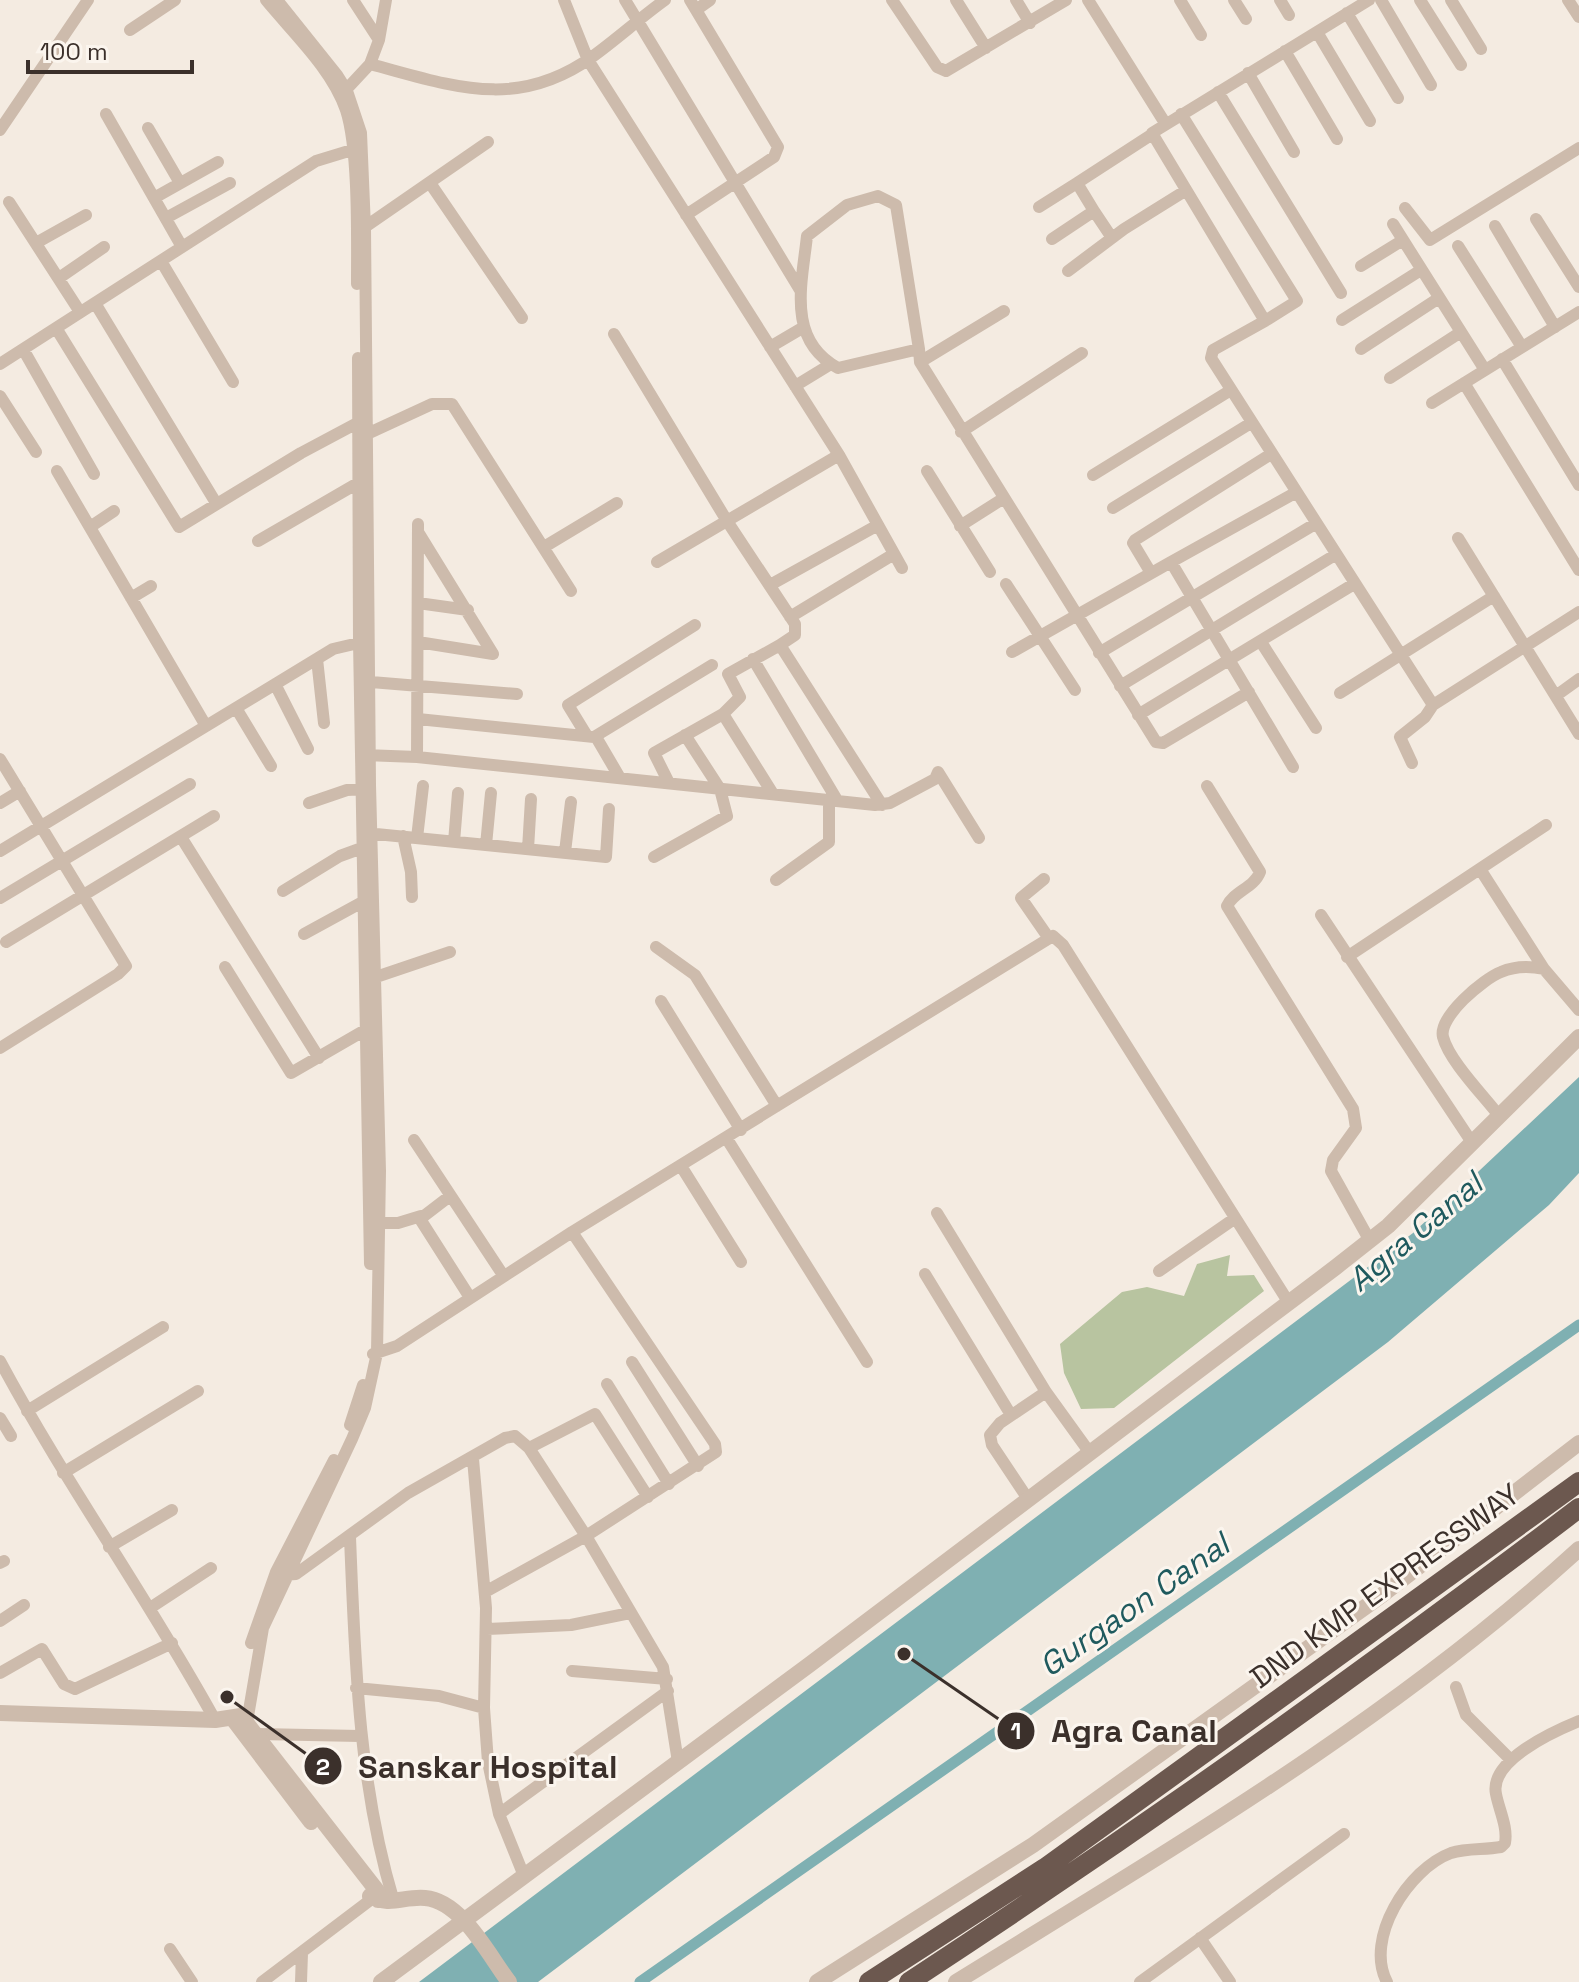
<svg xmlns="http://www.w3.org/2000/svg" width="1579" height="1982" viewBox="0 0 1579 1982" font-family="'Space Grotesk',sans-serif">
	<style>
		.green { fill: #b8c4a0 }
		.water { fill: #7fb0b2 }
		.lines { fill: none; stroke-linecap: round; stroke-linejoin: round }
		.canal { stroke: #7fb0b2; stroke-width: 11 }
		.minor { stroke: #cdbbac; stroke-width: 12 }
		.tertiary { stroke: #cdbbac; stroke-width: 16 }
		.trunk { stroke: #6c584f; stroke-width: 20 }
		.labels { text-anchor: middle; stroke-width: 6; stroke-linejoin: round; paint-order: stroke }
		.street-label { font-size: 30px; fill: #3b302b; stroke: #fbf5ee }
		.water-label { font-size: 32px; font-style: italic; fill: #1f5a5e; stroke: #fbf5ee }
		.leader { fill: none; stroke: #3b302b; stroke-width: 3 }
		.callout-dot { fill: #3b302b; stroke: #fbf5ee; stroke-width: 3 }
		.mark-label { font-size: 24px; text-anchor: middle; font-weight: bold; fill: #fff }
		.callout-label { font-size: 32px; text-anchor: middle; font-weight: bold; fill: #3b302b; stroke: #fbf5ee; stroke-width: 6; stroke-linejoin: round; paint-order: stroke }
	</style>
	<rect width="100%" height="100%" fill="#f4ebe1"/>
	<path class="green" d="M1230 1255 1227 1276 1254 1275 1264 1291 1114 1408 1081 1409 1064 1373 1060 1344 1122 1292 1147 1287 1184 1296 1197 1264Z"/>
	<path class="water" d="M1579 1077V1173L1549 1205 1388 1342 538 1982H419L1413 1233Z"/>
	<g class="lines">
		<path class="canal" d="M640 1982 1579 1325"/>
		<path class="minor" d="M266 0C293 33 332 69 346 110 359 150 357 240 357 284
			M353 0 379 40
			M564 0 588 60 839 455 902 568
			M625 0 800 290
			M892 0 937 67 946 71 1066 0
			M956 0 986 48
			M1016 0 1030 23
			M1088 0 1165 123
			M1180 0 1201 35
			M1234 0 1246 19
			M1280 0 1289 15
			M1369 0 1152 133 1265 321 1213 350 1211 358 1433 705 1579 612
			M1381 0 1431 85
			M1420 0 1461 65
			M1451 0 1481 49
			M1568 0 1579 17
			M696 10 710 0
			M1347 13 1398 98
			M130 30 175 0
			M1317 32 1370 121
			M1285 51 1337 139
			M370 64 379 40 386 0
			M1248 73 1294 152
			M1218 92 1341 293
			M343 93 370 64C453 86 516 111 592 57 617 39 640 18 665 0
			M106 114 182 247
			M1181 114 1297 301 1265 321
			M148 128 180 183
			M0 130 88 0
			M430 183 522 318
			M154 198 218 162
			M9 202 80 312
			M1039 207 1077 183
			M1405 208 1430 240 1579 148
			M1094 211 1077 183 1151 135
			M686 215 774 157 778 147 690 0
			M166 218 230 183
			M1536 219 1579 287
			M1393 224 1485 370
			M1495 226 1555 327
			M362 229 488 142
			M1052 239 1094 211 1112 238
			M36 243 86 215
			M1458 246 1522 347
			M161 261 233 382
			M1361 266 1403 240
			M1068 271 1124 229 1185 191
			M59 278 104 247
			M95 303 216 503
			M1342 320 1421 270
			M56 328 179 527 301 453 361 421
			M614 334 727 521 795 624V635L780 645
			M770 347 804 327
			M23 349 94 474
			M919 349 838 368C786 340 802 283 807 236L847 205 878 196 896 205 919 349 920 362 1156 742 1163 743 1249 692
			M1361 349 1439 298
			M358 358 359 641 370 1264
			M1502 359 1579 485
			M920 362 1004 311
			M0 364 316 161 352 150
			M1390 378 1461 332
			M1464 383 1579 570
			M795 386 831 364
			M0 396 36 452
			M1432 403 1579 312
			M961 432 1082 353
			M367 434 432 404H452L571 591
			M57 471 206 726
			M927 471 990 572
			M1093 475 1231 390
			M1113 508 1251 423
			M960 526 1004 498
			M90 527 114 511
			M418 532 493 654
			M1458 538 1579 734
			M258 541 358 483
			M544 547 617 503
			M657 562 839 455
			M1151 573 1133 543 1135 540 1271 454
			M1006 584 1075 690
			M770 585 878 525
			M131 598 151 586
			M418 603 468 610
			M790 617 894 554
			M418 642 493 654
			M1261 642 1316 728
			M1012 652 1171 562
			M1099 653 1315 524
			M317 659 324 723
			M753 659 837 800
			M371 682 517 694
			M275 684 308 749
			M1120 686 1335 555
			M1340 693 1494 596
			M1557 695 1579 679
			M236 708 271 766
			M1138 715 1354 584
			M418 719 594 737 712 665
			M587 736 568 705 695 625
			M596 737 620 778
			M364 755 417 757 875 805 890 803 935 779 938 772 979 838
			M417 757 418 524
			M0 759 126 966 118 974 0 1048
			M1412 763 1400 737 1425 717 1433 705
			M1293 767 1171 562 1295 493
			M669 783 654 753 723 714
			M1207 786 1260 872C1254 888 1234 891 1227 906L1353 1109 1356 1128 1333 1160 1331 1171 1370 1241
			M773 794 723 714 740 697 728 674 780 645 882 805
			M0 803 20 791
			M309 803 347 790 367 789
			M366 833 606 857 609 809
			M403 836 411 872 412 897
			M181 837 319 1058
			M417 838 423 786
			M454 842 458 793
			M486 845 491 793
			M528 849 531 799
			M0 851 333 649 367 641
			M565 852 571 802
			M654 857 727 816 720 789 685 735
			M1480 869 1544 969
			M1044 879 1021 898 1048 937
			M776 880 829 842V799
			M283 891 340 856 362 848
			M0 898 190 784
			M1321 915 1473 1144
			M304 934 368 899
			M6 942 214 816
			M656 947 695 975 777 1106
			M1347 957 1546 825
			M225 967 291 1073 367 1029
			M376 977 450 952
			M661 1001 741 1130
			M1500 1117C1485 1097 1449 1061 1443 1037 1438 1017 1483 979 1501 972 1515 966 1530 966 1544 969L1579 1010
			M727 1139 867 1362
			M414 1140 503 1275
			M681 1166 741 1262
			M450 1196 420 1219 469 1296
			M937 1213 1046 1392 1090 1453
			M373 1223H398L421 1216
			M1159 1271 1234 1219
			M925 1274 1011 1415
			M373 1354 397 1346 572 1232 1053 936 1063 945 1289 1303
			M0 1361C66 1484 148 1598 215 1720
			M632 1362 698 1466
			M607 1384 669 1484
			M27 1411 163 1327
			M0 1418 11 1436
			M350 1425 363 1385
			M529 1448 595 1414 648 1497
			M473 1459 486 1608 484 1708 488 1762 499 1814 524 1876
			M63 1473 198 1391
			M1028 1499 992 1445 990 1435 1000 1423 1046 1392
			M350 1537C355 1661 358 1782 394 1902
			M109 1547 172 1510
			M0 1563 4 1561
			M283 1575 296 1574 408 1493 505 1438 515 1436 529 1448 586 1536 663 1667 678 1762
			M485 1592 586 1536 716 1452 715 1444 572 1232
			M150 1608 211 1568
			M0 1621 24 1605
			M487 1629 571 1625 630 1613
			M251 1643 276 1572 334 1460
			M572 1671 667 1679
			M0 1673 42 1649 64 1684 75 1689 172 1643
			M1456 1687 1466 1715 1510 1759
			M356 1688 439 1696 484 1708
			M246 1728 263 1628 352 1439 365 1408 377 1353 380 1171 370 785 365 228 361 133 347 91 337 75 277 0
			M258 1734 360 1736
			M499 1814 668 1691
			M1200 1938 1230 1982
			M170 1949 192 1982
			M262 1982 373 1898
			M301 1982 302 1953
			M1140 1982 1344 1834
			M1387 1982C1364 1939 1408 1869 1451 1853 1467 1848 1484 1850 1501 1847L1505 1843C1508 1827 1499 1810 1496 1794 1489 1761 1552 1732 1579 1721"/>
		<path class="tertiary" d="M0 1713 215 1720 241 1716 378 1892V1900
			M233 1719 311 1822
			M370 1896C390 1907 404 1896 425 1898 462 1901 489 1956 509 1982
			M381 1982 809 1665 1336 1267 1388 1226 1579 1037
			M817 1982 1033 1845 1382 1595 1579 1443
			M956 1982C1171 1849 1392 1720 1579 1549"/>
		<path class="trunk" d="M869 1982 1045 1868 1579 1482
			M909 1982C1138 1832 1361 1674 1579 1508"/>
	</g>
	<g class="labels">
		<g class="street-label">
			<text transform="translate(1385 1586) rotate(-36)" y="10">DND KMP EXPRESSWAY</text>
		</g>
		<g class="water-label">
			<text transform="translate(1415 1232) rotate(-40)" y="11">Agra Canal</text>
			<text transform="translate(1134 1605) rotate(-35)" y="11">Gurgaon Canal</text>
		</g>
	</g>
	<path class="leader" d="M904 1654L1016 1731M227 1697L323 1766"/>
	<g class="callout-dot">
		<circle cx="904" cy="1654" r="8"/>
		<circle cx="227" cy="1697" r="8"/>
		<circle cx="1016" cy="1731" r="20"/>
		<circle cx="323" cy="1766" r="20"/>
	</g>
	<g class="mark-label">
		<text x="1016" y="1739">1</text>
		<text x="323" y="1775">2</text>
	</g>
	<g class="callout-label">
		<text x="1134" y="1742">Agra Canal</text>
		<text x="488" y="1778">Sanskar Hospital</text>
	</g>
	<path d="M28 60v12h164v-12" fill="none" stroke="#3b302b" stroke-width="4"/>
	<text x="40" y="60" font-size="24" fill="#3b302b" stroke="#fbf5ee" stroke-width="6" paint-order="stroke">100 m</text>
</svg>
